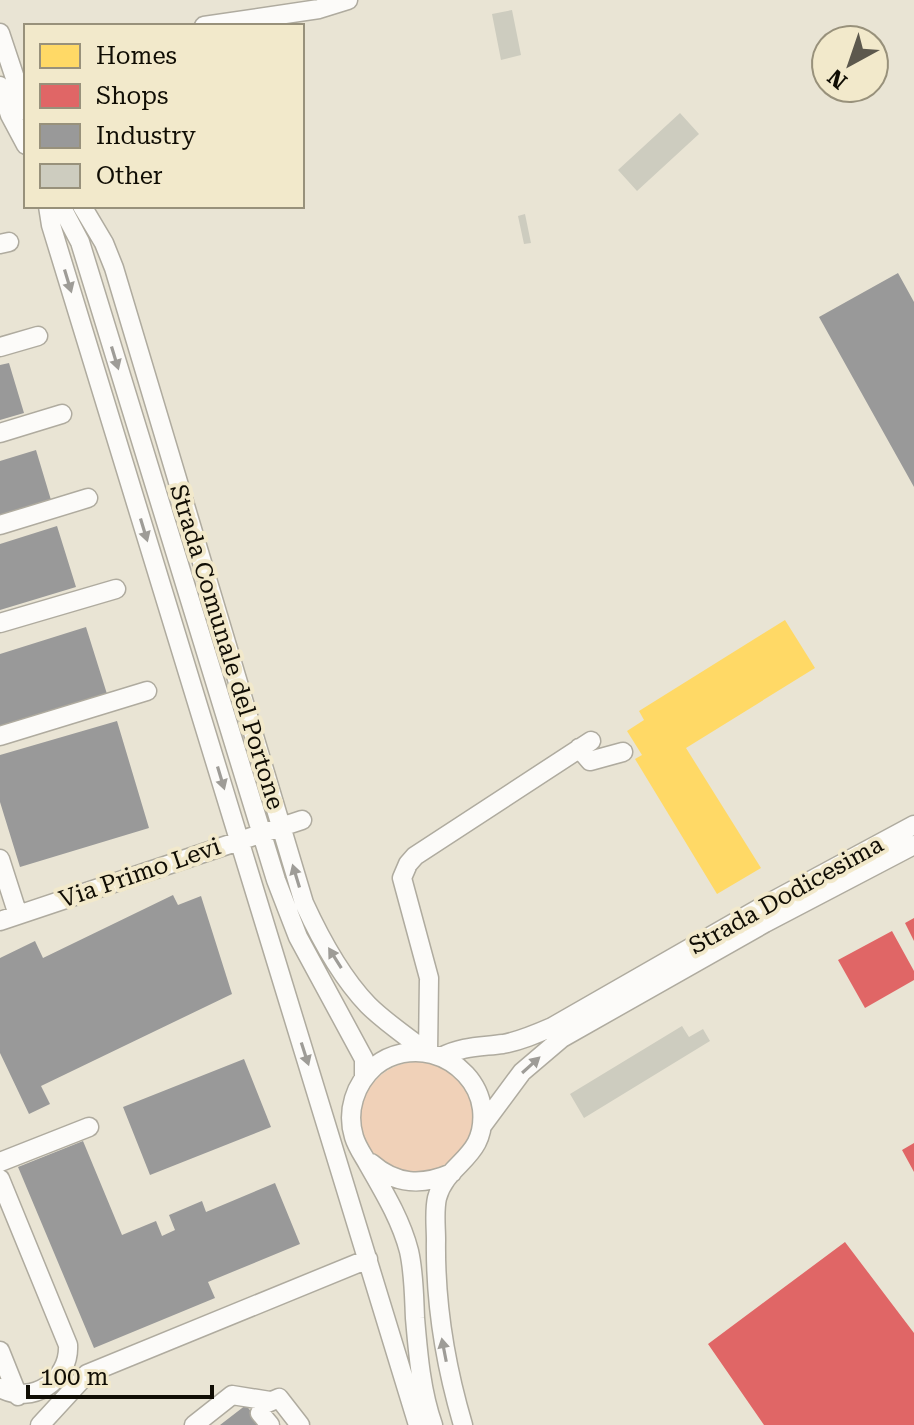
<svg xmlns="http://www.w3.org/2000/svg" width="914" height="1425" viewBox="0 0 914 1425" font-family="'Roboto Serif',serif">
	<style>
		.green { fill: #f0d1b8 }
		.homes { fill: #ffd966 }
		.shops { fill: #e06666 }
		.industry { fill: #999 }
		.building { fill: #cdccbf }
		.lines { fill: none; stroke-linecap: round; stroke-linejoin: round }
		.minor-casing { stroke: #afab9f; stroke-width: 21 }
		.minor { stroke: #fcfbf9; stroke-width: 18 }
		.oneway { fill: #9e9c97 }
		.labels { text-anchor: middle; stroke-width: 8; stroke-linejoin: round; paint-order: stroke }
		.street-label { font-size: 24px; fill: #100d04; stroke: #f2e9cb }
	</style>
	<rect width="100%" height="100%" fill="#e9e4d4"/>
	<path class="green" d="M361 1118a56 56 0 1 1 112 0a56 56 0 1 1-112 0Z"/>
	<path class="homes" d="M785 620 815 668 686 748 761 868 717 894 635 759 642 755 627 731 644 720 639 711Z"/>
	<path class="shops" d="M914 918V941L905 923Z
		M892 931 914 971V980L865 1008 838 960Z
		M914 1143V1172L902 1150Z
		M845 1242 914 1333V1425H764L708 1344Z"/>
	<path class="industry" d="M898 273 914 302V487L819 317Z
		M9 363 24 413 0 420V365Z
		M36 450 51 500 0 515V461Z
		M57 526 76 587 0 610V544Z
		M86 627 107 694 0 727V654Z
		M117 721 149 828 20 867 0 802V755Z
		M173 895 178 905 201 896 232 994 41 1086 50 1104 29 1114 0 1053V958L35 941 43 958Z
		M244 1059 271 1127 150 1175 123 1107Z
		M83 1141 122 1235 156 1221 162 1236 175 1230 169 1215 202 1201 206 1212 275 1183 300 1244 208 1282 215 1298 94 1348 18 1167Z
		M246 1405 261 1425H220Z"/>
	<path class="building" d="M512 10 521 55 501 60 492 14Z
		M680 113 699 134 637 191 618 170Z
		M525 214 531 243 524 244 518 216Z
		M682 1026 689 1037 703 1029 710 1041 584 1118 570 1094Z"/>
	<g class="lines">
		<g class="minor-casing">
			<path id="minor" d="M204 26 319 9 348 0
				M0 33 26 111
				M0 86 10 115 26 145
				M48 206 51 225 418 1425
				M61 206 80 242 276 880 298 937 364 1059V1078
				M82 206 104 243 114 268 304 903C320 938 341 977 368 1005 386 1023 408 1037 428 1053
				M0 244 9 242
				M0 347 38 336
				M0 433 62 414
				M0 525 88 498
				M0 623 116 589
				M0 736 147 691
				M579 748 590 761 623 752
				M0 859 18 915
				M0 921 302 820
				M428 1053 429 978 402 878 408 864 415 856 591 741
				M441 1057C462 1046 480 1047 503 1044 520 1041 536 1034 552 1027L758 909 914 825
				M482 1126 522 1072 562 1038 765 923 914 845
				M0 1162 89 1127
				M371 1163C396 1185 422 1186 452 1173
				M0 1179 68 1345C70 1380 32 1406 0 1388
				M0 1351 18 1396
				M40 1425 87 1374 368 1259
				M194 1425 232 1395 270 1401
				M270 1425 260 1413 265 1404 279 1398 300 1425
				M433 1425C421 1391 418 1353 415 1318 414 1296 414 1273 409 1251 401 1220 384 1192 368 1164 363 1155 357 1147 354 1137 346 1111 355 1084 375 1066 391 1053 413 1049 432 1054 458 1061 479 1083 482 1109 487 1159 447 1161 437 1198 434 1211 436 1227 436 1240 435 1304 445 1364 463 1425"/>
		</g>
		<use href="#minor" class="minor"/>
	</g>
	<defs><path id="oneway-solid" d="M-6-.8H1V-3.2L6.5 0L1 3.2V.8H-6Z" transform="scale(2)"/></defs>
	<g class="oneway">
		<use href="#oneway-solid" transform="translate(68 281) rotate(73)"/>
		<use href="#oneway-solid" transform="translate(115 358) rotate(73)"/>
		<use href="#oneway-solid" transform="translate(144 530) rotate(73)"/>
		<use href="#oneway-solid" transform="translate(221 778) rotate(73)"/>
		<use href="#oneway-solid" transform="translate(296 876) rotate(-107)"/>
		<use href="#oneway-solid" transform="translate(335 958) rotate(-122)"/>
		<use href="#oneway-solid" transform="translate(305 1054) rotate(72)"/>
		<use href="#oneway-solid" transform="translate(531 1065) rotate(-42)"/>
		<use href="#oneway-solid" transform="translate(444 1350) rotate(-101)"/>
	</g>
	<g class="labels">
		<g class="street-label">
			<text transform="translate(227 647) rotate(73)" y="8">Strada Comunale del Portone</text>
			<text transform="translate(140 873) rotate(-19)" y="8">Via Primo Levi</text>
			<text transform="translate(786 895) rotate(-29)" y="8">Strada Dodicesima</text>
		</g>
	</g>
	<rect x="24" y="24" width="280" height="184" fill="#f2e9cb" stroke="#98917b" stroke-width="2"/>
	<rect x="40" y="44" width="40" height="24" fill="#ffd966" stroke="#98917b" stroke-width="2"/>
	<text x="96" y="64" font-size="24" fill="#100d04">Homes</text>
	<rect x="40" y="84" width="40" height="24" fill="#e06666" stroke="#98917b" stroke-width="2"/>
	<text x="96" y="104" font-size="24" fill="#100d04">Shops</text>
	<rect x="40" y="124" width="40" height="24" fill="#999999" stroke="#98917b" stroke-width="2"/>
	<text x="96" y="144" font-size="24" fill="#100d04">Industry</text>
	<rect x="40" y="164" width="40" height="24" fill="#cdccbf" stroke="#98917b" stroke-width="2"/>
	<text x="96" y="184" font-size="24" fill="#100d04">Other</text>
	<g transform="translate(850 64) rotate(220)"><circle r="38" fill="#f2e9cb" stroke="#98917b" stroke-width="2"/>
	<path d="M0-6L14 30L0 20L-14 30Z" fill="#5c584d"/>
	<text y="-12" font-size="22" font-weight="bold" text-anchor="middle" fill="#100d04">N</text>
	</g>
	<path d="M28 1385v12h184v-12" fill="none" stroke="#100d04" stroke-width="4"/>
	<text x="40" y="1385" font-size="24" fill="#100d04" stroke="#f2e9cb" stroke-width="6" paint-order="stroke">100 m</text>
</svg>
